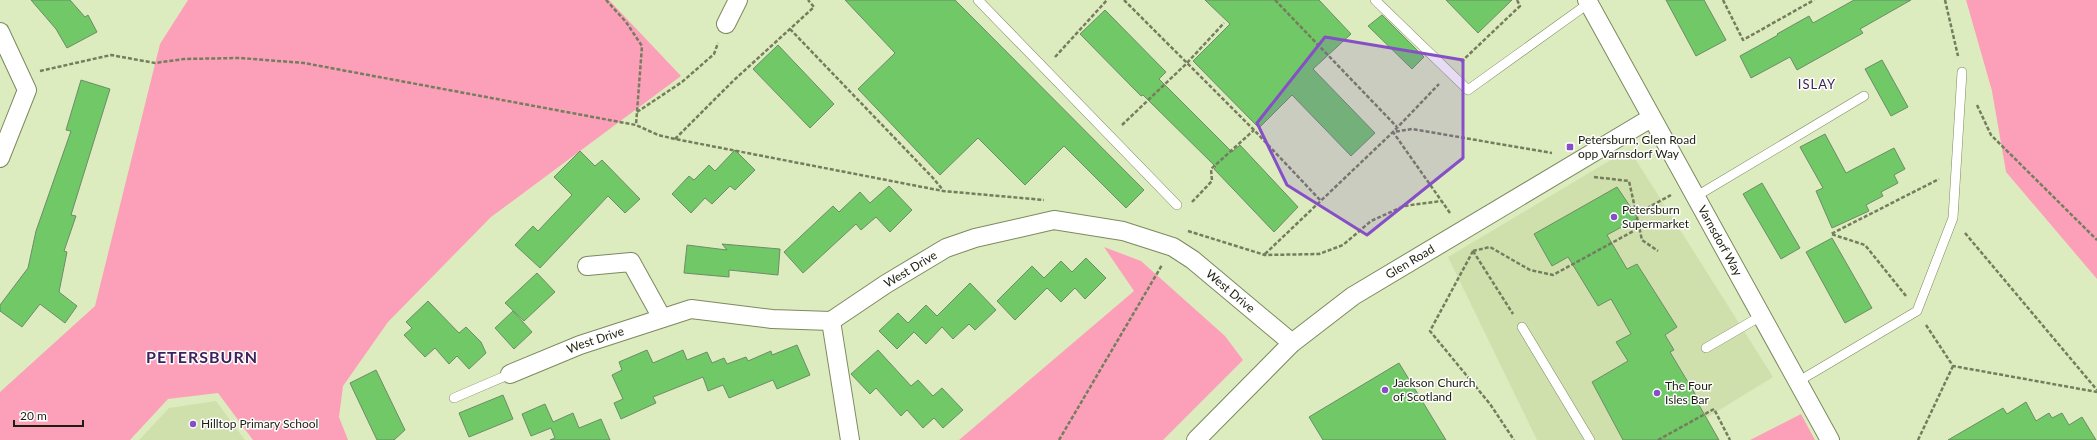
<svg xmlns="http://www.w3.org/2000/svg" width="2097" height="440" viewBox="0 0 2097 440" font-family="Lato,sans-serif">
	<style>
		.built { fill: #d0e0ac }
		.green { fill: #fca0ba }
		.building { fill: #70c866; stroke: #6d8c69 }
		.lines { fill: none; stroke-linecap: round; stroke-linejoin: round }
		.service-casing { stroke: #7c895f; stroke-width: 10 }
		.minor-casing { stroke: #7c895f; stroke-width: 20 }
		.path { stroke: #747d5e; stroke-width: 2.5; stroke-dasharray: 4 2; stroke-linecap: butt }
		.service { stroke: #fff; stroke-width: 9 }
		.minor { stroke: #fff; stroke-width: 18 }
		.marked { fill: #864fc7; fill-opacity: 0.2; stroke: #864fc7; stroke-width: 3; stroke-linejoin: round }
		.poi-dot { fill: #864fc7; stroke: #fff; stroke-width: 1.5 }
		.labels { text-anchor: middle; stroke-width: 3; stroke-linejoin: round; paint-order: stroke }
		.poi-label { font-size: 12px; fill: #1b1f0e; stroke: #fff; text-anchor: start }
		.street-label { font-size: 12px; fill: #1b1f0e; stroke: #fff }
		.neighbourhood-label { font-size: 13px; letter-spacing: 1px; fill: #3c225c; stroke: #fff }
		.district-label { font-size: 16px; font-weight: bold; letter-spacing: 1px; fill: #3c225c; stroke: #fff }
	</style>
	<rect width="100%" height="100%" fill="#ddecbe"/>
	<path class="built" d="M1629 149 1773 377 1671 440H1537L1448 257Z
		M216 401 245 440H139L169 408Z"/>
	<path class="green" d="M188 0H609L681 76 491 217 388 322 343 386 339 417 348 440H253L218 393 168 399 130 440H0V392L95 306 160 44Z
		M1966 0H2097V279L2006 172 1992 91Z
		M1104 247 1141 261 1225 336 1243 360 1163 440H959L1134 291Z
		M1801 414 1815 440H1750Z"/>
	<path class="building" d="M31 0H70L85 17 88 15 97 32 67 48 56 29Z
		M845 0H955L1144 190 1126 208 1064 146 1025 185 978 138 940 175 858 89 895 53Z
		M1205 0H1319L1351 34 1313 69 1375 133 1351 156 1292 95 1259 128 1193 61 1230 24Z
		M1446 0H1512L1478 33Z
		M1666 0H1704L1726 40 1696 56Z
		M1854 0H1911L1860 29 1863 33 1797 70 1790 57 1751 78 1740 56 1778 35 1777 34 1809 16 1813 23Z
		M1105 10 1166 72 1159 79 1232 152 1240 145 1298 207 1274 232 1214 169 1216 167 1143 95 1141 96 1080 34Z
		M1382 15 1424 57 1412 69 1368 26Z
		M778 45 834 104 810 128 753 69Z
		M1882 60 1908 107 1891 116 1865 69Z
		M81 80 110 89 71 215 76 216 64 251 67 252 59 292 77 306 65 323 40 304 22 327 0 311V305L28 268 36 231 71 131 66 130Z
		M1825 134 1846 173 1894 148 1905 169 1894 175 1898 183 1881 192 1883 196 1866 205 1869 211 1832 228 1816 191 1823 188 1800 147Z
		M735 150 755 170 735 190 730 186 712 204 705 198 691 213 672 194 689 176 694 180 709 165 715 171Z
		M580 151 595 166 602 160 640 199 625 213 608 196 540 268 515 245 533 226 538 231 572 195 554 177Z
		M1762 183 1800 248 1781 259 1743 194Z
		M889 186 912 210 890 232 876 217 861 230 856 224 803 273 784 252 833 206 839 212 860 192 870 203Z
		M1617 187 1638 218 1607 235 1627 269 1637 264 1677 327 1665 335 1674 350 1670 352 1701 404 1699 405 1719 440H1623L1592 382 1628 361 1616 342 1631 334 1611 299 1598 306 1568 257 1552 266 1534 234Z
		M1832 238 1872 308 1845 323 1806 252Z
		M722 244 780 249 778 275 729 270V277L684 273 687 245 727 250Z
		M1086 258 1106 278 1085 299 1075 288 1061 302 1047 288 1015 320 997 301 1032 266 1044 278 1061 261 1072 272Z
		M537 273 555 292 524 321 505 303Z
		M970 283 996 310 975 330 969 324 953 339 942 327 926 344 914 332 897 349 879 331 898 313 908 323 926 305 937 316Z
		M428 301 459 333 466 327 481 342 486 353 469 369 457 356 449 364 435 348 425 357 404 335 412 328 406 322Z
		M513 311 532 332 514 349 495 328Z
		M797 345 810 375 777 389 773 380 729 398 723 385 708 391 703 377 653 397 656 403 621 419 614 403 623 399 612 375 622 370 619 362 647 350 653 363 683 350 687 360 707 352 712 363 724 358 727 364 746 357 748 361 771 351 772 355Z
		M878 350 911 386 918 380 933 396 942 388 963 410 943 428 934 418 923 428 907 410 901 416 876 388 870 394 851 374Z
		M1399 363 1446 440H1323L1309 417Z
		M376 370 405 430 394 440H377L350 383Z
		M503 395 513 419 469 437 459 413Z
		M2026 402 2036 421 2049 413 2052 418 2062 413 2069 425 2082 417 2096 440H1948L2003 408 2007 414Z
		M545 404 553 422 573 413 579 428 601 419 610 440H550L555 438 551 428 531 436 522 414Z"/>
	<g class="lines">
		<g class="service-casing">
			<path id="service" d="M978 0 1177 205
				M1375 0 1468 90 1589 3
				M1695 197 1864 96
				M1522 327 1590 440
				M1706 348 1761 316
				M1799 381 1917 311 1953 218 1962 72
				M454 398 510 374"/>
		</g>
		<g class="minor-casing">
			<g id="minor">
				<path id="s1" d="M1587 0 1830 440"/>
				<path d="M726 24 738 0"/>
				<path d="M0 32 27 90 0 158"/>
				<path d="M587 266 631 262 662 318"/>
				<path d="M831 321 850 440"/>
				<path id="s2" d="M510 374 580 345 691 309 772 319 831 321 886 284 946 248 975 238 1054 220 1123 231 1173 247 1193 260 1292 343"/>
				<path id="s3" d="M1196 440 1292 343 1353 296 1651 118"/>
			</g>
		</g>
		<path class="path" d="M606 0 626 22 642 46 636 125
			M1124 0 1254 130 1321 201
			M1275 0 1397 127
			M1723 0 1743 40 1814 0
			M1945 0 1958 56
			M790 29 933 178 943 190
			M1055 57 1107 0
			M1461 62 1520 6 1517 0
			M40 71 111 55 155 63 184 59 240 58 304 63 636 125 658 135 675 139 943 191 1044 200
			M1977 105 1991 135 2097 240
			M637 112 682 82 714 54 718 43
			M1122 125 1186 64 1224 23
			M675 139 733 81 814 7 808 0
			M1594 177 1629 181 1642 240 1658 251
			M1192 202 1212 181 1211 169 1254 130
			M1450 213 1393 132 1412 129 1552 153
			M1636 214 1671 195
			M1188 231 1265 255 1319 254 1343 245 1371 221 1404 206 1441 201
			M1965 233 2097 390
			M1473 251 1430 331 1490 404 1514 440
			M1473 251 1490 247 1530 270 1553 275 1639 228
			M1473 251 1513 314
			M1265 254 1393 132 1439 84
			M1906 296 1865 245 1831 234 1939 179
			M1926 325 1953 366 2097 392
			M1059 440 1162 265
			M1658 440 1714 409 1730 440
			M1918 440 1953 366"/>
		<use href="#service" class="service"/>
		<use href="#minor" class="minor"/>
	</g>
	<path class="marked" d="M1325 37 1463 60V158L1367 235 1287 185 1257 123Z"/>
	<g class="poi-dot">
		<rect x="1566" y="143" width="8" height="8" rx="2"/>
		<circle cx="1614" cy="217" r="4"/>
		<circle cx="1385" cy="390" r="4"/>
		<circle cx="1657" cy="393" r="4"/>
		<circle cx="193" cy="424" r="4"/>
	</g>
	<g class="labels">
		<g class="poi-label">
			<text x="1578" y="144">Petersburn, Glen Road<tspan x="1578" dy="14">opp Varnsdorf Way</tspan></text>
			<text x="1622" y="214">Petersburn<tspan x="1622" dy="14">Supermarket</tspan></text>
			<text x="1393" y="387">Jackson Church<tspan x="1393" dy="14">of Scotland</tspan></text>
			<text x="1665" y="390">The Four<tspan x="1665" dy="14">Isles Bar</tspan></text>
			<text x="201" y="428">Hilltop Primary School</text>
		</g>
		<g class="street-label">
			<text dy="4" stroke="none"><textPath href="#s1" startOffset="275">Varnsdorf Way</textPath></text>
			<text dy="4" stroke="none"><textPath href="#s3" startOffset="280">Glen Road</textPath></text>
			<text dy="4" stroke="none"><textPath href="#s2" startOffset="428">West Drive</textPath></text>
			<text dy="4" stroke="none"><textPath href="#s2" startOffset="776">West Drive</textPath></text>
			<text dy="4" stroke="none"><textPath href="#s2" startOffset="92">West Drive</textPath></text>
		</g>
		<g class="neighbourhood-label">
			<text x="1817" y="89">ISLAY</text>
		</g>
		<g class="district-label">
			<text x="202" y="363">PETERSBURN</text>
		</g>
	</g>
	<path d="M14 420v6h69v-6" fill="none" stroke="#1b1f0e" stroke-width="2"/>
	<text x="20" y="420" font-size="12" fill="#1b1f0e" stroke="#ffffff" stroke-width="3" paint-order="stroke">20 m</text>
</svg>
